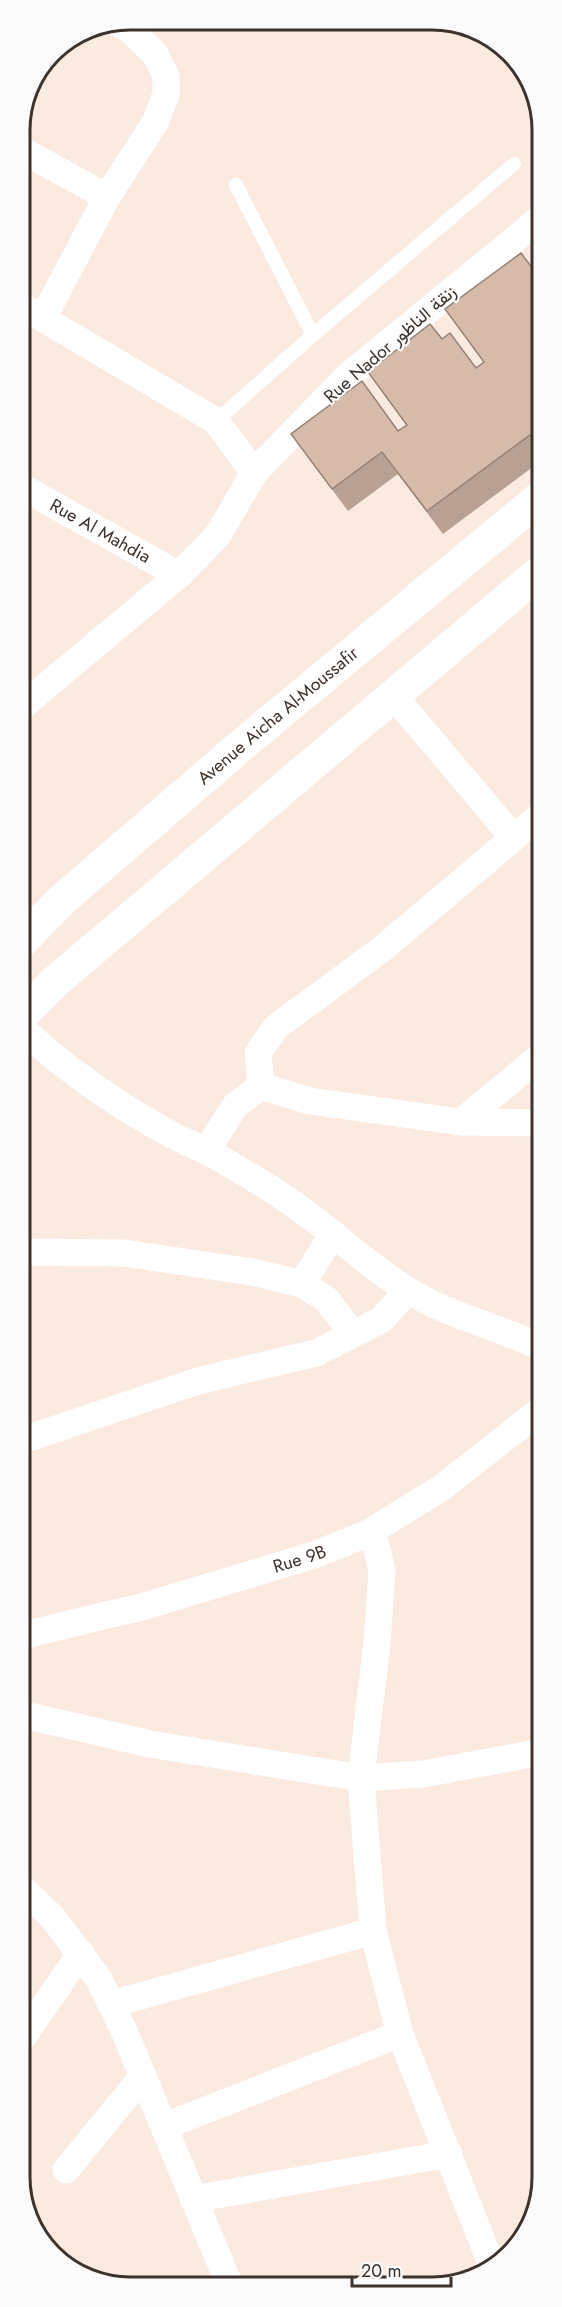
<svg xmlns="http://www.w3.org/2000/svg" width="562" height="2307" viewBox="0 0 562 2307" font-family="Jost,Vazirmatn,sans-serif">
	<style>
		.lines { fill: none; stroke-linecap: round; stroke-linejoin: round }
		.service { stroke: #fff; stroke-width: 14 }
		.minor { stroke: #fff; stroke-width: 27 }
		.secondary { stroke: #fff; stroke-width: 33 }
		.wall { fill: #b8a092 }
		.building { fill: #d6baaa; stroke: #968277; stroke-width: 1.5 }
		.labels { text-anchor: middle; stroke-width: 4.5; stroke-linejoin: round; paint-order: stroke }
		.street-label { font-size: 18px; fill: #3d322c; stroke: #fbfbfb }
		.rim { fill: none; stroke: #3d322c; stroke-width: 3 }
	</style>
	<rect width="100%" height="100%" fill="#fbeae0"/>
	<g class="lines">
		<path class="service" d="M236 185 313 335
			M216 421 313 335 514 164"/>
		<g class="minor">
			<path d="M20 149 107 197"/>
			<path d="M20 305 216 421 254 473"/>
			<path d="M43 318 107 197 156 121 166 94V76L155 54 129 29 116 22"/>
			<path id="s1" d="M20 486 179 575"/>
			<path d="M393 695 513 837"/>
			<path d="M20 708 179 575 218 535 254 473 348 376 542 217"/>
			<path d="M20 1027C64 1068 111 1101 163 1130 184 1142 207 1150 228 1163 248 1175 269 1187 289 1201 331 1229 366 1265 409 1291 449 1316 498 1326 542 1348"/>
			<path d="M261 1086 258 1053 276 1027 382 949 542 814"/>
			<path d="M461 1122 542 1055"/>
			<path d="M207 1150 235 1106 261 1086 310 1101 461 1122 542 1123"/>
			<path d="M20 1252 124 1253 252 1272 302 1284 326 1299 352 1333"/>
			<path d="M302 1284 332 1235"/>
			<path d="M20 1441 198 1381 316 1353 381 1320 408 1291"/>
			<path d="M368 1533 376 1545 382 1572 377 1642 361 1778 373 1931 400 2034 491 2263"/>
			<path id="s2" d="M20 1636 145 1606 314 1555 368 1533 440 1489 542 1409"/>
			<path d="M20 1714 150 1744 361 1778 423 1774 542 1752"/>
			<path d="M20 1886 53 1918 99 1979 125 2033 230 2286"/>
			<path d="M112 2004 373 1931"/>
			<path d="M20 2041 81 1953"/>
			<path d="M165 2126 400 2034"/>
			<path d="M66 2170 143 2076"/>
			<path d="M193 2199 449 2154"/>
		</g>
		<g class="secondary">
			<path id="s3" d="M20 943 62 900 250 738 542 496"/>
			<path d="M20 1017 57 980 542 570"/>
		</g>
	</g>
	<path class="wall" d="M542 281V460L443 534 398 474 348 511 291 434 398 431 406 425 368 372 442 339 476 368 484 362 445 309Z"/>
	<path class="building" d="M521 253 542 281V426L427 511 382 452 332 489 291 434 362 381 398 431 407 425 368 372 430 324 442 339 450 333 476 368 484 362 445 309Z"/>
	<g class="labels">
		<g class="street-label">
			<text transform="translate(390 344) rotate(-41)" y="6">Rue Nador زنقة الناظور</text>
			<text dy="6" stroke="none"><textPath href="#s1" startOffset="92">Rue Al Mahdia</textPath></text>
			<text dy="6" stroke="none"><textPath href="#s3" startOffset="344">Avenue Aicha Al-Moussafir</textPath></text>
			<text dy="6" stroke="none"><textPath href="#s2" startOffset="290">Rue 9B</textPath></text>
		</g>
	</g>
	<path d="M0 0H562V2307H0ZM130 30H432A100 100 0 0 1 532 130V2177A100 100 0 0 1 432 2277H130A100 100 0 0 1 30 2177V130A100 100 0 0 1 130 30Z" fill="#fbfbfb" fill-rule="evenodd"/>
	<path class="rim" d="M130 30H432A100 100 0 0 1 532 130V2177A100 100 0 0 1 432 2277H130A100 100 0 0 1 30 2177V130A100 100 0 0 1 130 30Z"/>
	<path d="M352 2277v9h99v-9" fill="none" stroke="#3d322c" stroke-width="3"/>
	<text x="361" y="2277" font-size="18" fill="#3d322c" stroke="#fbfbfb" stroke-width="4.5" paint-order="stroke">20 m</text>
</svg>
